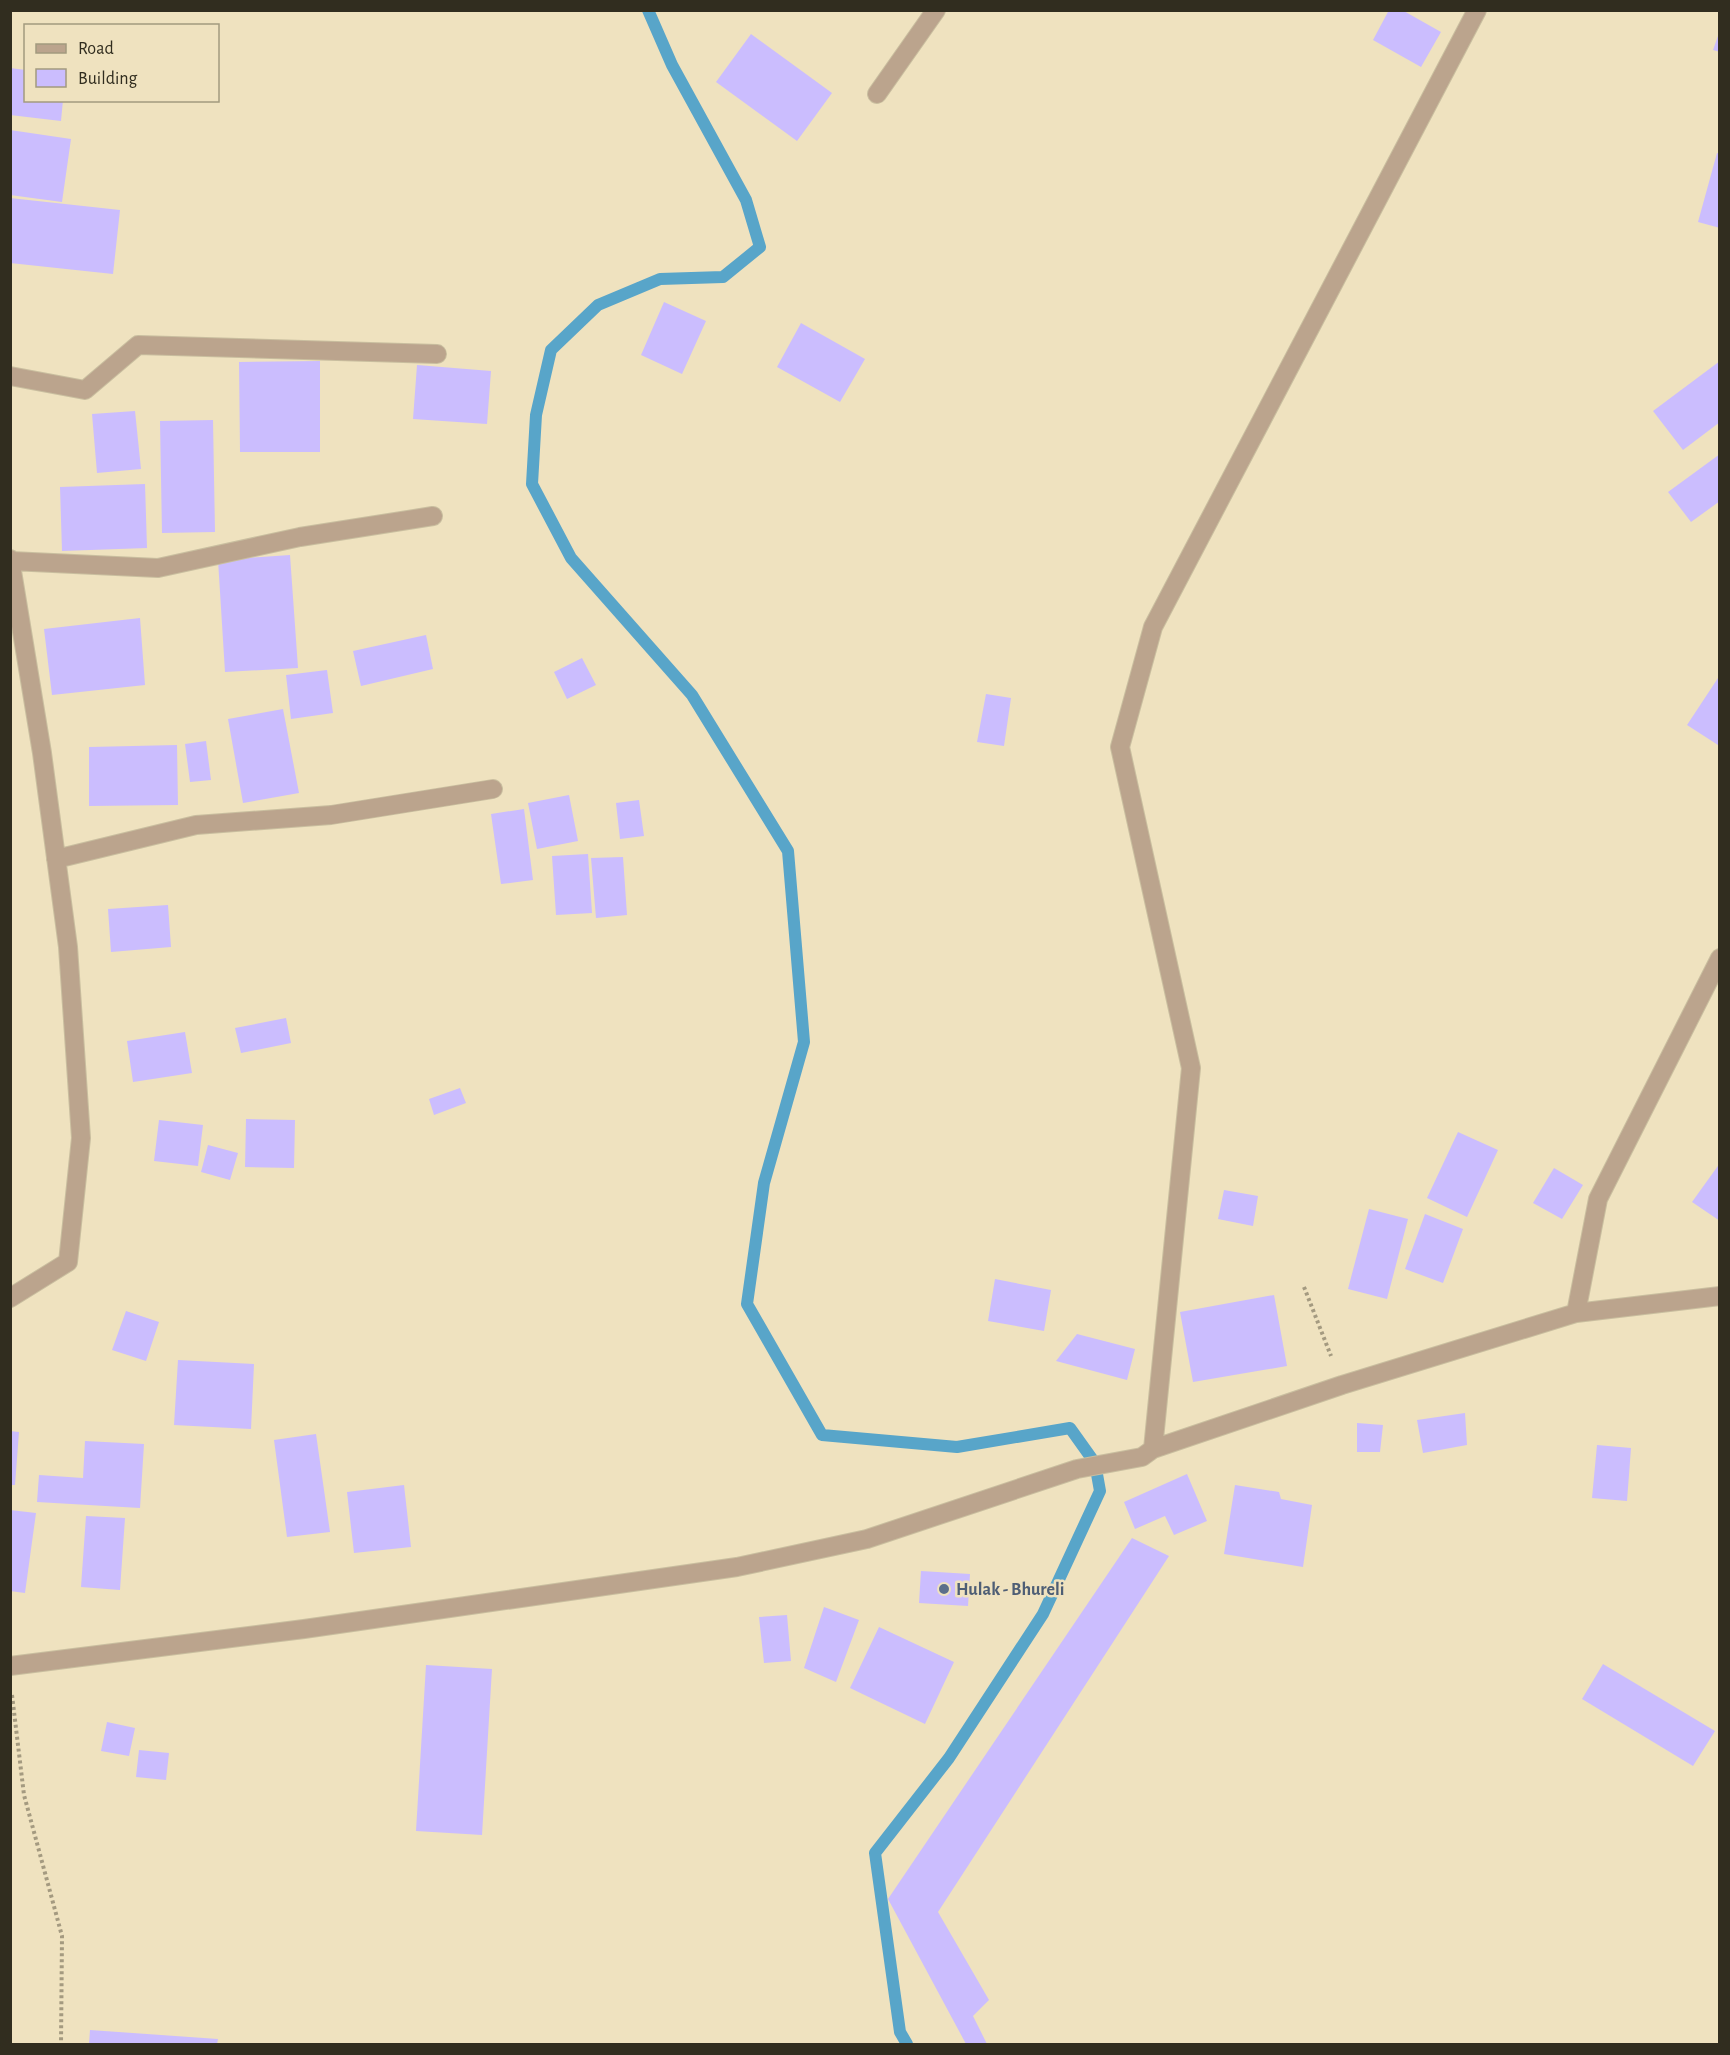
<svg xmlns="http://www.w3.org/2000/svg" width="1730" height="2055" viewBox="0 0 1730 2055" font-family="'Alegreya Sans',sans-serif">
	<style>
		.lines { fill: none; stroke-linecap: round; stroke-linejoin: round }
		.stream { stroke: #58a5c9; stroke-width: 12 }
		.building { fill: #cbbdfe }
		.minor-casing { stroke: #c9be9f; stroke-width: 20 }
		.path { stroke: #a49a80; stroke-width: 4; stroke-dasharray: 3 3; stroke-linecap: butt }
		.minor { stroke: #bba48d; stroke-width: 18 }
		.service-dot { fill: #5c6f8a; stroke: #efe2bf; stroke-width: 2 }
		.labels { text-anchor: middle; stroke-width: 5; stroke-linejoin: round; paint-order: stroke }
		.service-label { font-size: 18px; font-weight: bold; fill: #4e5e75; stroke: #efe2bf; text-anchor: start }
	</style>
	<rect width="100%" height="100%" fill="#efe2bf"/>
	<g class="lines">
		<path class="stream" d="M648 10 672 65 746 200 760 247 723 277 660 279 598 305 551 350 536 415 532 484 571 558 692 695 788 851 804 1042 764 1183 747 1304 822 1435 957 1447 1070 1428 1095 1463 1100 1491 1043 1614 949 1758 875 1853 900 2032 907 2044"/>
	</g>
	<path class="building" d="M1389 10H1402L1441 32 1421 67 1373 40Z
		M1719 33H1720V52L1713 50Z
		M751 34 832 93 797 141 716 82Z
		M10 68 26 70V100H63L61 121 10 115Z
		M10 130 71 139 62 202 10 195Z
		M1717 153 1720 154V228L1698 222Z
		M10 198 120 210 113 274 10 263Z
		M664 302 706 321 682 374 641 355Z
		M801 323 865 359 840 402 777 367Z
		M320 361V452H240L239 362Z
		M1720 361V422L1683 450 1653 411Z
		M417 365 491 371 487 424 413 419Z
		M135 411 141 469 97 473 92 414Z
		M213 420 215 532 162 533 160 421Z
		M1720 454V501L1691 522 1668 492Z
		M145 484 147 548 62 551 60 487Z
		M290 555 298 668 225 672 218 560Z
		M140 618 145 685 52 695 44 629Z
		M426 635 433 669 361 686 353 651Z
		M582 658 596 685 567 699 554 672Z
		M327 670 333 713 291 719 286 675Z
		M1720 675V742L1718 745 1687 725Z
		M986 694 1011 698 1004 746 977 742Z
		M283 709 299 793 243 803 228 719Z
		M206 741 211 780 190 782 185 744Z
		M177 745 178 805 89 806V747Z
		M569 795 578 841 537 849 528 803Z
		M639 800 644 836 620 839 616 803Z
		M524 809 533 880 501 884 491 814Z
		M588 854 592 913 556 915 552 856Z
		M623 857 627 915 596 918 591 858Z
		M168 905 171 947 111 952 108 909Z
		M286 1018 291 1043 241 1053 235 1028Z
		M185 1032 192 1073 133 1082 127 1041Z
		M460 1088 466 1103 434 1115 429 1099Z
		M246 1119 295 1120 294 1168 245 1167Z
		M159 1120 203 1125 198 1166 154 1161Z
		M1458 1132 1498 1150 1467 1217 1427 1198Z
		M208 1145 238 1153 230 1180 201 1172Z
		M1720 1163V1221L1692 1202Z
		M1554 1168 1583 1185 1562 1219 1533 1203Z
		M1224 1190 1258 1196 1253 1226 1218 1219Z
		M1369 1209 1408 1219 1387 1299 1348 1289Z
		M1425 1214 1463 1229 1443 1283 1405 1269Z
		M995 1279 1051 1290 1044 1331 988 1321Z
		M1274 1295 1287 1366 1193 1382 1180 1312Z
		M126 1311 159 1322 146 1361 112 1350Z
		M1077 1334 1135 1349 1127 1380 1056 1361Z
		M178 1360 254 1364 251 1429 174 1425Z
		M1465 1413 1467 1445 1423 1453 1417 1420Z
		M1357 1423 1383 1425 1380 1452H1357Z
		M10 1431 19 1432 15 1485H10Z
		M316 1434 330 1532 287 1537 274 1440Z
		M85 1441 144 1444 140 1508 37 1502 39 1475 83 1478Z
		M1597 1445 1631 1448 1627 1501 1592 1498Z
		M1187 1474 1207 1521 1174 1535 1165 1516 1135 1529 1124 1502Z
		M404 1485 411 1547 354 1553 347 1492Z
		M1235 1485 1279 1492 1281 1499 1312 1505 1303 1567 1224 1554Z
		M10 1510 36 1513 25 1593 10 1591Z
		M86 1516 125 1518 120 1590 81 1587Z
		M1132 1538 1169 1556 938 1912 989 2000 973 2016 987 2044H966L888 1899Z
		M921 1571 970 1574 968 1606 919 1603Z
		M824 1607 859 1620 836 1682 804 1668Z
		M787 1615 791 1661 764 1663 759 1617Z
		M879 1627 954 1662 925 1724 850 1688Z
		M1603 1664 1715 1731 1693 1766 1582 1699Z
		M426 1665 492 1669 482 1835 416 1831Z
		M107 1722 135 1728 129 1756 101 1751Z
		M139 1750 169 1753 166 1780 136 1777Z
		M90 2030 218 2039 217 2044H89Z"/>
	<g class="lines">
		<g class="minor-casing">
			<path id="minor" d="M877 94 936 10
				M10 376 85 390 138 345 437 354
				M10 559 42 753 68 947 81 1138 68 1262 10 1298
				M11 561 158 568 300 537 433 516
				M56 859 196 825 331 815 493 789
				M1576 1313 1598 1199 1720 958
				M1153 1449 1191 1068 1120 747 1153 627 1477 10
				M10 1666 304 1629 737 1567 867 1539 1077 1469 1142 1457 1153 1449 1342 1385 1576 1313 1720 1296"/>
		</g>
		<path class="path" d="M1304 1287 1331 1356
			M12 1695 24 1795 62 1936 61 2044"/>
		<use href="#minor" class="minor"/>
	</g>
	<circle class="service-dot" cx="944" cy="1589" r="6"/>
	<g class="labels">
		<g class="service-label">
			<text x="956" y="1595">Hulak - Bhureli</text>
		</g>
	</g>
	<rect width="1730" height="2055" fill="none" stroke="#312d1f" stroke-width="24"/>
	<rect x="24" y="24" width="195" height="78" fill="#efe2bf" stroke="#a39a7f" stroke-width="1.5"/>
	<rect x="36" y="44" width="30" height="9" fill="#bba48d" stroke="#a39a7f" stroke-width="1.5"/>
	<text x="78" y="54" font-size="18" fill="#312d1f">Road</text>
	<rect x="36" y="69" width="30" height="18" fill="#cbbdfe" stroke="#a39a7f" stroke-width="1.5"/>
	<text x="78" y="84" font-size="18" fill="#312d1f">Building</text>
</svg>
